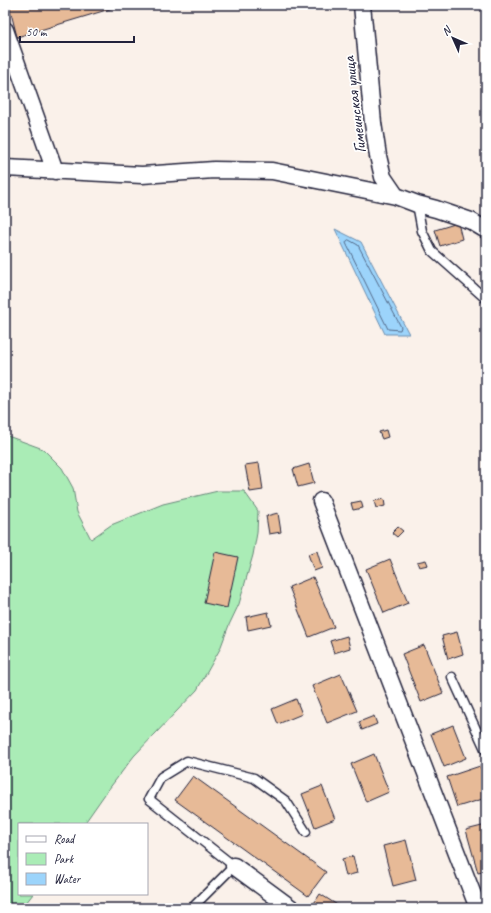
<svg xmlns="http://www.w3.org/2000/svg" width="491" height="913" viewBox="0 0 491 913" font-family="Caveat,sans-serif">
	<style>
		.green { fill: #aaecb6; stroke: #668778 }
		.water { fill: #9cd4fb; stroke: #6b8dae }
		.lines { fill: none; stroke-linecap: round; stroke-linejoin: round }
		.shore { stroke: #536988; stroke-width: 1 }
		.building { fill: #e7ba97; stroke: #22223b }
		.service-casing { stroke: #22223b; stroke-width: 11 }
		.minor-casing { stroke: #22223b; stroke-width: 19 }
		.service { stroke: #fff; stroke-width: 8 }
		.minor { stroke: #fff; stroke-width: 16 }
		.labels { text-anchor: middle; stroke-width: 3.5; stroke-linejoin: round; paint-order: stroke }
		.street-label { font-size: 17px; fill: #22223b; stroke: #fff }
	</style>
	<rect width="100%" height="100%" fill="#faf1ea"/>
	<filter id="ink" filterUnits="userSpaceOnUse"><feTurbulence type="fractalNoise" baseFrequency=".025" numOctaves="2"/><feDisplacementMap in="SourceGraphic" scale="8" xChannelSelector="R" yChannelSelector="G"/><feConvolveMatrix kernelMatrix="1 2 1 2 8 2 1 2 1" color-interpolation-filters="sRGB"/></filter>
	<g filter="url(#ink)">
		<path class="green" d="M5 435 43 449 62 468 73 488 77 512 91 539 111 525 163 504 218 491H244L258 511 257 533 253 555 239 604 229 625 220 649 197 690 134 756 105 794 84 824H19V894H33L22 908H5Z"/>
		<path class="water" d="M335 229 361 242 409 334H385Z"/>
		<g class="lines">
			<path class="shore" d="M349 240 358 245 401 327 400 330 388 329 346 243 347 241Z"/>
		</g>
		<path class="building" d="M9 5H123L17 37Z
			M458 223 462 239 440 246 435 230Z
			M386 430 388 437 382 439 379 432Z
			M259 463 263 490 250 492 245 465Z
			M309 464 314 483 298 487 293 469Z
			M384 499 385 506 376 508 374 501Z
			M361 501 363 508 353 510 351 503Z
			M278 513 281 532 269 534 266 516Z
			M398 527 403 531 397 537 392 533Z
			M317 551 322 568 314 571 308 554Z
			M215 552 238 557 227 608 204 603Z
			M390 559 408 603 384 613 366 569Z
			M426 560 428 565 419 567 417 562Z
			M313 577 334 627 309 637 289 587Z
			M268 612 271 625 248 630 246 617Z
			M457 632 463 654 448 659 442 636Z
			M347 636 350 648 334 653 330 641Z
			M424 645 443 693 421 702 402 654Z
			M341 674 357 711 327 723 312 686Z
			M296 699 302 714 278 724 272 709Z
			M374 716 377 724 362 730 359 722Z
			M453 725 466 758 444 767 431 734Z
			M374 754 389 792 366 802 351 764Z
			M480 766 486 782V798L457 807 447 777Z
			M193 776 326 872 308 896 175 800Z
			M322 786 335 819 315 827 302 794Z
			M486 825V871L478 873 466 830Z
			M406 840 416 880 393 886 383 846Z
			M353 856 357 873 346 876 342 859Z
			M320 894 342 908H311Z"/>
		<g class="lines">
			<g class="service-casing">
				<path id="service" d="M417 204 422 231 432 251 486 299
					M452 677 486 751
					M192 908 234 866 149 799 161 777 187 761 254 778 286 801 306 832"/>
			</g>
			<g class="minor-casing">
				<path id="minor" d="M362 5 373 123 378 156 383 177 396 196
					M5 30 55 171
					M5 168 142 175 214 170 272 171 396 196 417 204 436 209 471 221 486 230
					M321 501 478 908
					M234 866 291 908"/>
			</g>
			<use href="#service" class="service"/>
			<use href="#minor" class="minor"/>
		</g>
	</g>
	<g class="labels">
		<g class="street-label">
			<text transform="translate(354 105) rotate(-97)" y="6">Гимеинская улица</text>
		</g>
	</g>
	<rect width="491" height="913" fill="none" stroke="#fff" stroke-width="20"/>
	<rect x="10" y="10" width="471" height="893" fill="none" stroke="#22223b" stroke-width="1.5" filter="url(#ink)"/>
	<rect x="18" y="823" width="130" height="72" fill="#ffffff" stroke="#a7a7b1"/>
	<rect x="26" y="836" width="20" height="6" fill="#ffffff" stroke="#a7a7b1"/>
	<text x="54" y="843" font-size="12" fill="#22223b">Road</text>
	<rect x="26" y="853" width="20" height="12" fill="#aaecb6" stroke="#a7a7b1"/>
	<text x="54" y="863" font-size="12" fill="#22223b">Park</text>
	<rect x="26" y="873" width="20" height="12" fill="#9cd4fb" stroke="#a7a7b1"/>
	<text x="54" y="883" font-size="12" fill="#22223b">Water</text>
	<g transform="translate(453 38) rotate(315)" stroke="#ffffff" stroke-width="3" paint-order="stroke">
	<path d="M0-3L7 15L0 10L-7 15Z" fill="#22223b"/>
	<text y="-6" font-size="11" font-weight="bold" text-anchor="middle" fill="#22223b">N</text>
	</g>
	<path d="M20 36v6h114v-6" fill="none" stroke="#22223b" stroke-width="2"/>
	<text x="26" y="36" font-size="12" fill="#22223b" stroke="#ffffff" stroke-width="3" paint-order="stroke">50 m</text>
</svg>
